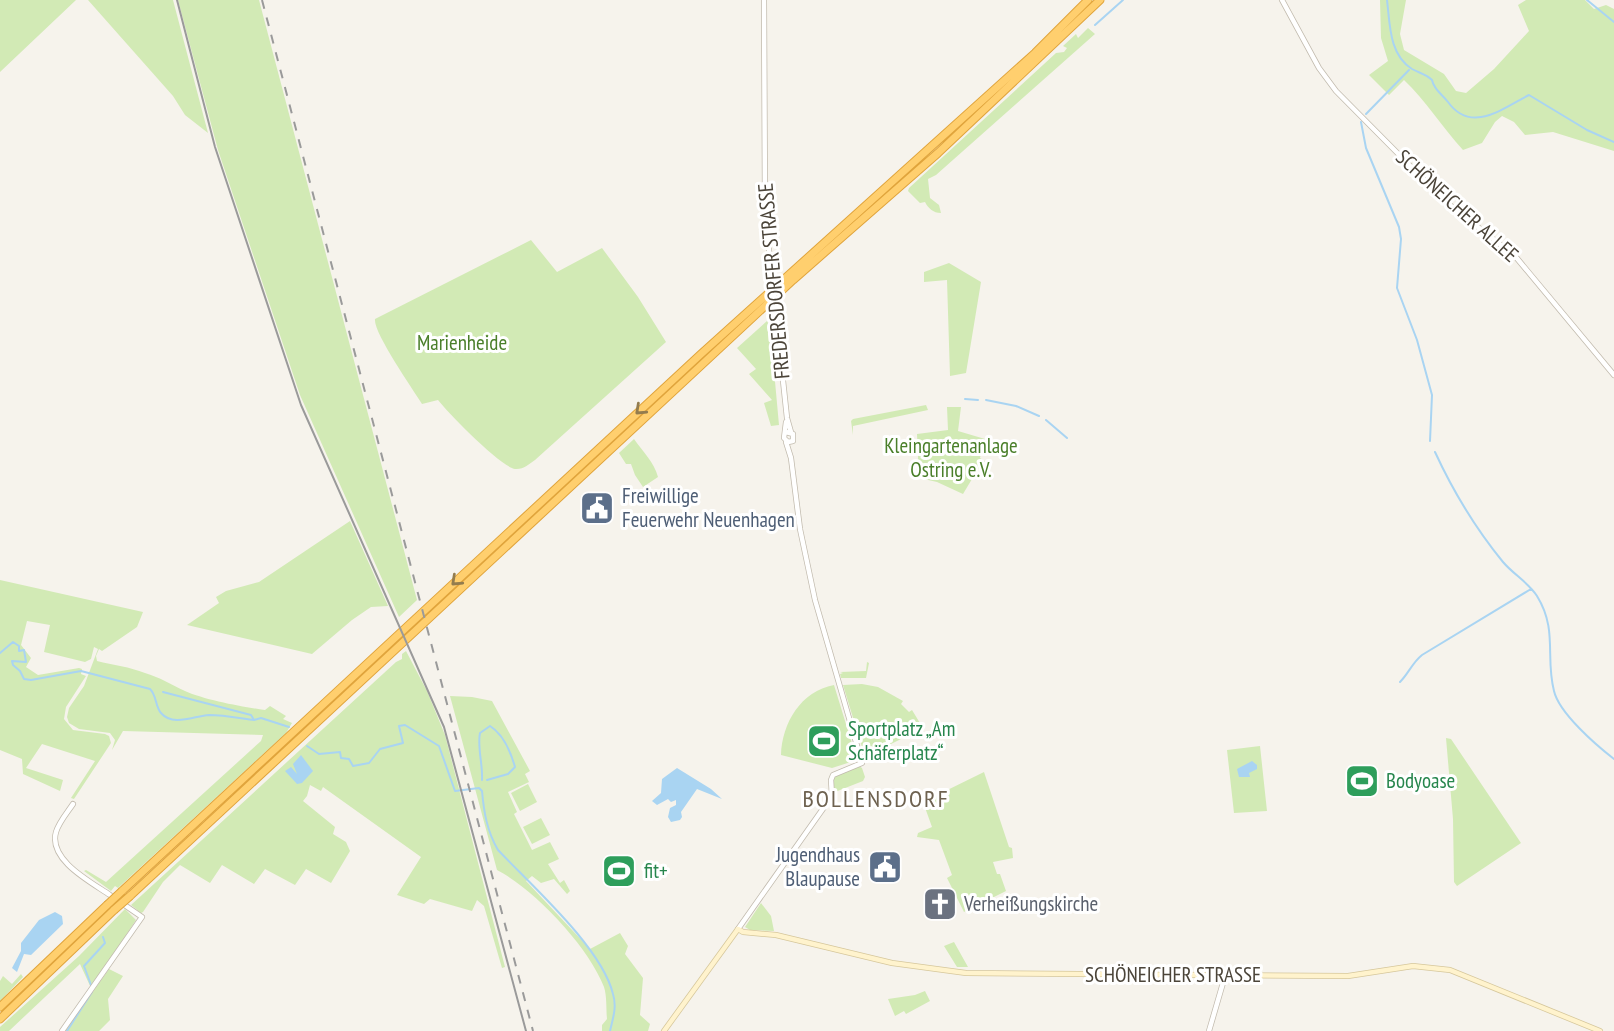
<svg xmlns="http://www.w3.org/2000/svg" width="1614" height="1031" viewBox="0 0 1614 1031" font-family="'PT Sans Narrow',sans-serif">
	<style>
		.green { fill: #d2eab5 }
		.water { fill: #a9d4f2 }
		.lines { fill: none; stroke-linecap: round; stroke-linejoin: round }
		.stream { stroke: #a9d4f2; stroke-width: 2 }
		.tertiary-casing { stroke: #c2bbae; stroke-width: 6 }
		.secondary-casing { stroke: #d6c79b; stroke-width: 6 }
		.motorway-casing { stroke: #e0a43c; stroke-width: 9 }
		.tertiary { stroke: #fff; stroke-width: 4.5 }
		.secondary { stroke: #fff3cd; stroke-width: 4.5 }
		.motorway { stroke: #ffcf6e; stroke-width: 7 }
		.tram { stroke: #9a9a9a; stroke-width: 2 }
		.rail { stroke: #9a9a9a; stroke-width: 2; stroke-dasharray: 9 9; stroke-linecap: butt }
		.tertiary-bridge-casing { stroke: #c2bbae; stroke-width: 6; stroke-linecap: butt }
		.motorway-bridge-casing { stroke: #e0a43c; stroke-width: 9; stroke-linecap: butt }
		.tertiary-bridge { stroke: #fff; stroke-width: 4.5 }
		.motorway-bridge { stroke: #ffcf6e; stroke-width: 7 }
		.oneway { stroke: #937c4e }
		.labels { text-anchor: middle; stroke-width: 6; stroke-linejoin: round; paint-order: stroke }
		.street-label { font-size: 21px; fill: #4b4439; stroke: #fff }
		.park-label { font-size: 21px; fill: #4a7f2a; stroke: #fff }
		.service-label { font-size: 21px; fill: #4e5e75; stroke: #fff; text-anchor: start }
		.leisure-label { font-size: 21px; fill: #27864d; stroke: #fff; text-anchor: start }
		.worship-label { font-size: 21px; fill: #5b616d; stroke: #fff; text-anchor: start }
		.quarter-label { font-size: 24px; letter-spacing: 2px; fill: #6e6250; stroke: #fff }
	</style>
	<rect width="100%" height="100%" fill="#f6f3ec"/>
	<path class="green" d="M0 0H76L0 72Z
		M88 0H173L208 133 185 115 173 96Z
		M178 0H259L417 600 399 617 300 395 218 150Z
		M1380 0H1406L1400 34 1404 50 1444 74 1456 91 1466 93 1494 69 1529 31 1518 5 1526 0H1585L1594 9 1606 5 1614 9V151L1553 132 1525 135 1514 122 1502 116 1495 122 1482 143 1463 150C1442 127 1426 101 1404 80L1389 95 1369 75 1388 61 1381 38Z
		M1088 28 1095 34 936 175 928 179 930 198 939 205 941 213C933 213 928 208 925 202L920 203 908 191 909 188 1056 53 1064 52 1067 48 1063 46 1076 34 1078 38Z
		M531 240 557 272 602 248 638 297 666 342 535 460C529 464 523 470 515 469 501 467 448 413 438 400L422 404C412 388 373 332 375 319Z
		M949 263 981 282 966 373 950 376 947 280 924 282V272Z
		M767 321 770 327 779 425 771 426 764 403 772 400 749 374 756 369 737 348Z
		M926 405 928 410 853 426V435L851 421 853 419Z
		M947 407H961L958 431 985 439 980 458 988 463 983 471 978 469 963 494 937 482 915 477 918 458 917 434 948 430Z
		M634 439C643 452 654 462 658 477L643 487 635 475 631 464H626L619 453Z
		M350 521 388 606 371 607 352 620 312 654 187 625 219 603 216 597 226 591 259 582Z
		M0 580 143 612 137 627 102 651 99 649 96 656 97 661C113 665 130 667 145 673 159 677 172 685 185 691 205 700 243 707 265 710L270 706 286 716 283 719 292 723 286 733 118 888 115 886 111 891 84 871 86 870 106 882 261 741 263 735 123 731 112 750 115 740 110 733 79 729 69 723 67 717 69 708 84 686 98 649 94 647 91 659 85 662 44 652 50 625 27 621 21 645 31 658 26 667 38 675 79 668 82 669 81 674 86 676 66 707 64 719 73 730 105 734 109 736 111 743 74 799 71 798 95 761 42 744 26 768 63 780 60 791 23 774 22 759 0 750Z
		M406 651 427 691 445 735 505 967 502 968 484 906 477 900 472 911 430 899 424 904 397 895 421 857 323 787 321 791 310 785 307 796 303 801 335 827 333 834 346 842 350 851 331 883 306 869 295 885 265 869 254 884 222 865 210 883 180 865 163 882 143 912 141 913 131 905 396 662 402 659V654Z
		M867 662 869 663 866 678H841L840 674 843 673 840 672 866 671Z
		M862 684 878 687 903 701 901 704 909 712 912 710 923 728 865 757 843 685Z
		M834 685 857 760 832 768 781 755C782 723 801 691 834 685Z
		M450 696 472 697 492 701 530 771 525 774 529 782 508 792 517 812 514 814 532 850 550 842 559 859 548 864 560 883 564 880 570 891 567 894 554 879 541 883 532 876 526 881 590 949 620 933 628 946 625 954 643 978 640 1015 650 1024 648 1031H602V1025L607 1019C606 1009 607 996 604 987 589 947 534 889 497 870Z
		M1446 738 1451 739 1521 843 1457 886 1454 882 1453 819Z
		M1260 746 1267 811 1234 813 1227 750Z
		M859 766 862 768 865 777 863 781 835 792 832 781 835 775Z
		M984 772 1009 847 1012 848 1013 858 993 862 997 874H1000L1006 891 964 912 947 878 952 875 939 840 917 837 918 833 932 827 923 802Z
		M528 784 537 802 520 811 511 793Z
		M541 818 550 835 532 844 523 827Z
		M761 903 771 916 774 931 750 930 745 927Z
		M125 909 136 920 91 988 80 964 9 1031H0V1027L79 956Z
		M954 942 968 967H957L944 946Z
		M109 969 123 976 108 999 110 1020 99 1031H65Z
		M21 974 23 977 0 1001V981L3 976 12 984Z
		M925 991 930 1001 906 1014 904 1011 895 1016 888 999 915 995Z"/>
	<path class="water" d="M301 755 313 771 302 783 297 784 285 771 291 767 297 774 293 764Z
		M1252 761 1257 765V769L1249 773 1250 777H1239L1237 769Z
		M677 768 711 789 722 799 697 789 681 812 682 817 680 820 671 822 668 817 670 808 676 805V800L671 802 668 799 657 805 652 801 661 793 662 779Z
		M55 912 62 916 63 924 31 955 24 954 17 972 12 968 21 951V943L39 920Z"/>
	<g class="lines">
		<path class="stream" d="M1387 0C1390 24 1389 55 1412 69 1419 73 1426 74 1432 80 1434 90 1442 94 1448 102 1471 134 1502 109 1529 95L1587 130 1614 142
			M1587 0 1614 22
			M1095 25 1123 0
			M1366 114 1409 70
			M1361 122 1366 148 1399 227 1401 239 1397 288 1417 340 1432 395 1430 441
			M965 399 978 400
			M986 400 1016 406 1039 416
			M1046 420 1067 438
			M1435 452C1453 491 1476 529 1503 562 1513 574 1529 583 1537 596 1558 630 1545 657 1554 691 1559 713 1596 745 1614 759
			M0 653 13 642 19 646V651L24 650 26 662 12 661 13 665 20 671 24 679 31 680 81 671 150 689C157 696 155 706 161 713 173 727 194 716 209 715 223 715 239 718 254 720L261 718 289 727
			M1400 682C1409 673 1412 663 1422 655L1531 589
			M163 692 251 715 254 720
			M307 746 319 754 340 752 341 758 349 759 353 766 369 763 380 749 403 743 399 726 405 725 439 746 455 791 479 788 482 791C484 813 487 831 498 850 532 886 602 948 613 994 617 1007 613 1018 610 1031
			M482 780C483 765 477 746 480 733L490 726C503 734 511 753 515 767L508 774 487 780
			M91 985 84 966 105 943 103 937
			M67 1031 92 992"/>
		<g class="tertiary-casing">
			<path id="tertiary" d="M764 0 765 210 771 271
				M1282 0 1319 68 1336 91 1446 202 1515 256 1614 375
				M776 315 787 418 791 432
				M786 432 793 434V441L788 442 784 438 786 422
				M73 804C67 813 59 822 56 832 48 860 91 882 110 895
				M738 929 832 796 831 780 833 775 862 763 815 600 800 529 791 458 786 442
				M62 1031 142 917 126 906
				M1209 1031 1225 976"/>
		</g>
		<g class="secondary-casing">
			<path id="secondary" d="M664 1031 738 929 743 932 776 935 892 963 966 973 1348 976 1413 966 1450 970 1600 1031"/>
		</g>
		<g class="motorway-casing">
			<path id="motorway" d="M122 891 701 354 1035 53 1088 0
				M130 896 793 280 938 153 1100 0
				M0 1007 107 905
				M0 1019 114 910"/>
		</g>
		<use href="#tertiary" class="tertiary"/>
		<use href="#secondary" class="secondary"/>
		<use href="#motorway" class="motorway"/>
		<path class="tram" d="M177 0 215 147 301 405 444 727 526 1031"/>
		<path class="rail" d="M262 0 533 1031"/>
		<g class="tertiary-bridge-casing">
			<path id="tertiary-bridge" d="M771 271 776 315"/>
		</g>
		<g class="motorway-bridge-casing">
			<path id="motorway-bridge" d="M107 905 122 891
				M114 910 130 896"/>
		</g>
		<use href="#tertiary-bridge" class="tertiary-bridge"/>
		<use href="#motorway-bridge" class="motorway-bridge"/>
	</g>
	<defs><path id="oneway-chevron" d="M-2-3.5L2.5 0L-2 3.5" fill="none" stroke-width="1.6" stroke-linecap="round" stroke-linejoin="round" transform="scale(1.75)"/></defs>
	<g class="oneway">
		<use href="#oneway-chevron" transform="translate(640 410) rotate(137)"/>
		<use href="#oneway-chevron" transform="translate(456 581) rotate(137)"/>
	</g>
	<defs>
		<g id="civic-square" transform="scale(1.75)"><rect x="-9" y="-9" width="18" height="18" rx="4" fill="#5c6f8a" stroke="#fff"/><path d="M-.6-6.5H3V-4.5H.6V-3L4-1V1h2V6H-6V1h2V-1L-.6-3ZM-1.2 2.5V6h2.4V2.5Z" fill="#fff"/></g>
		<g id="stadium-square" transform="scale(1.75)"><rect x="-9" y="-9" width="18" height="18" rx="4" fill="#2e9e5b" stroke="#fff"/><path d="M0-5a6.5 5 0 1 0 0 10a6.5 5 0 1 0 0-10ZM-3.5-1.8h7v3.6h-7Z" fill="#fff"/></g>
		<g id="church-square" transform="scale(1.75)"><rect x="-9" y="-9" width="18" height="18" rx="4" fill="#6b7280" stroke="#fff"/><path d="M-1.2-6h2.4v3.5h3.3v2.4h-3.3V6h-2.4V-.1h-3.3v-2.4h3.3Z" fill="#fff"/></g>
	</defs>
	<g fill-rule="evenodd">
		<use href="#civic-square" x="597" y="508"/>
		<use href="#stadium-square" x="824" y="741"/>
		<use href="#stadium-square" x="1362" y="781"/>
		<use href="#civic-square" x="885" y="867"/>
		<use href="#stadium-square" x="619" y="871"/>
		<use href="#church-square" x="940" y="904"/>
	</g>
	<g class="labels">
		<g class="street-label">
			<text transform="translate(1457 206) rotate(42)" y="7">SCHÖNEICHER ALLEE</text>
			<text transform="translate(774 281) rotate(-95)" y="7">FREDERSDORFER STRASSE</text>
			<text x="1173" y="982">SCHÖNEICHER STRASSE</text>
		</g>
		<g class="park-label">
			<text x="462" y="350">Marienheide</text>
			<text x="951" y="453">Kleingartenanlage<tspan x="951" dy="24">Ostring e.V.</tspan></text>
		</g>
		<g class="service-label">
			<text x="622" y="503">Freiwillige<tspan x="622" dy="24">Feuerwehr Neuenhagen</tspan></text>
			<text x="860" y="862" text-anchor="end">Jugendhaus<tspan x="860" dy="24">Blaupause</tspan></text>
		</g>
		<g class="leisure-label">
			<text x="848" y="736">Sportplatz „Am<tspan x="848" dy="24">Schäferplatz“</tspan></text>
			<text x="1386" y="788">Bodyoase</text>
			<text x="644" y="878">fit+</text>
		</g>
		<g class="worship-label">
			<text x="964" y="911">Verheißungskirche</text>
		</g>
		<g class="quarter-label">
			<text x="876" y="807">BOLLENSDORF</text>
		</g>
	</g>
</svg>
